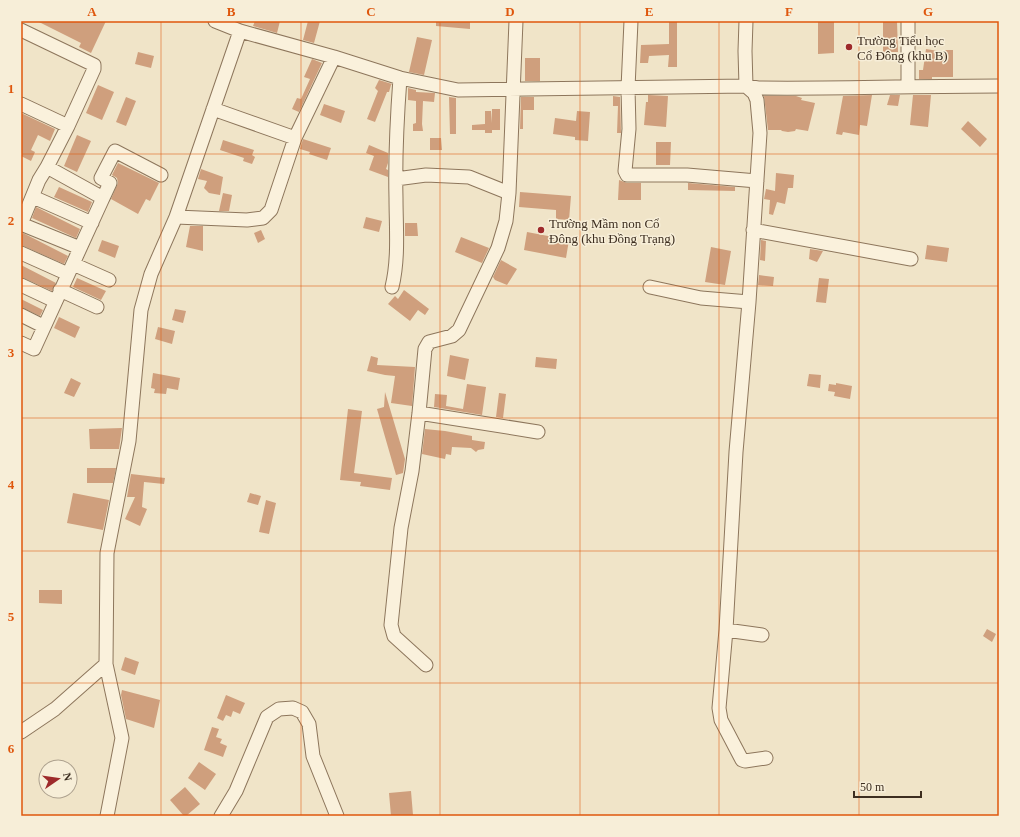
<svg xmlns="http://www.w3.org/2000/svg" width="1020" height="837" viewBox="0 0 1020 837" font-family="Georgia,serif">
	<style>
		.building { fill: #cf9f7d }
		.lines { fill: none; stroke-linecap: round; stroke-linejoin: round }
		.minor-casing { stroke: #8d765c; stroke-width: 15 }
		.minor { stroke: #faf1dc; stroke-width: 13 }
		.grid { fill: none; stroke: #df570d; stroke-width: 1; stroke-opacity: 0.55 }
		.poi-dot { fill: #9e2a2b; stroke: #f7eed8; stroke-width: 1.5 }
		.labels { text-anchor: middle; stroke-width: 3; stroke-linejoin: round; paint-order: stroke }
		.poi-label { font-size: 13px; fill: #3d2e20; stroke: #f7eed8; text-anchor: start }
		.neatline { fill: none; stroke: #df570d; stroke-width: 1.5 }
		.grid-label { font-size: 13px; text-anchor: middle; font-weight: bold; fill: #df570d }
	</style>
	<rect width="100%" height="100%" fill="#f0e4c8"/>
	<path class="building" d="M37 21H106L91 53 79 47 81 43Z
		M255 21H280L277 33 253 26Z
		M308 21H320L314 43 303 40Z
		M436 21H470V29L436 26Z
		M669 21H677V67H668L669 55 649 56 648 63H640L641 45 669 44Z
		M818 21H834V53L818 54Z
		M883 21H897L898 52H883Z
		M417 37 432 40 424 75 409 72Z
		M926 49 944 52V50H953V77H932V79H919V70H923Z
		M138 52 154 56 151 68 135 64Z
		M525 58H540V81H525Z
		M312 59 322 63 299 112 292 109 297 98 301 99 310 79 304 77Z
		M379 80 392 84 391 85 389 92H387L375 122 367 119 378 91 375 88Z
		M98 85 114 92 102 120 86 113Z
		M408 88 416 90V92L435 93 434 102 423 101 422 124 423 131H413V124L416 123V101L408 100Z
		M648 95 668 96 666 127 644 125 646 102H648Z
		M872 95 867 126 860 125 859 135 843 132 842 135 836 134 843 96Z
		M890 95H900L898 106 887 105Z
		M913 95H931L928 127 910 125Z
		M613 96 620 97 621 133H617L618 106H613Z
		M764 96H796L802 98 801 100 815 103 808 131 796 129 795 131 788 132 782 131 781 130H768Z
		M126 97 136 101 126 126 116 122Z
		M449 97 456 98V134H450Z
		M521 97H534V110H523V129H520Z
		M324 104 345 111 341 123 320 115Z
		M492 109H500V130H492V133H485V130H472V125L485 124V111H491L492 123Z
		M577 111 590 112 588 141 575 140V137L553 134 555 118 576 121Z
		M21 113 55 129 50 141 38 135 31 150 35 152 31 161 21 156Z
		M968 121 987 139 980 147 961 129Z
		M77 135 91 141 77 172 64 166Z
		M430 138H441L442 150H430Z
		M303 139 331 148 327 160 309 154 310 152 300 149Z
		M223 140 254 150 252 155 255 157 252 164 243 161 244 158 220 150Z
		M656 142H671L670 165H656Z
		M369 145 388 153V163L386 169 388 170V177L369 170 374 156 366 153Z
		M118 163 159 183 150 201 146 199 138 214 111 199 118 183 117 178 112 175Z
		M201 169 223 177 220 195 209 193 204 188 207 181 198 179Z
		M776 173 794 175 793 188H788L785 204 777 202 773 215 769 214 770 200 764 199 766 189 775 191Z
		M619 180 627 183H641V200H618Z
		M688 183 735 187V191L688 190Z
		M59 187 92 202 88 212 54 197Z
		M520 192 571 196 569 220 556 219V210L519 207Z
		M223 193 232 195 229 211H219Z
		M36 207 80 229 76 238 32 218Z
		M366 217 382 221 379 232 363 228Z
		M405 223H417L418 236H405Z
		M190 226H203V251L186 247Z
		M261 230 265 239 258 243 254 233Z
		M527 232 569 240 566 258 524 250Z
		M23 233 68 256 64 264 21 245V237Z
		M461 237 489 248 482 263 455 252Z
		M102 240 119 246 115 258 98 251Z
		M761 240 766 241 765 261 760 260Z
		M927 245 949 248 947 262 925 259Z
		M711 247 731 251 725 285 705 282Z
		M810 249 823 251 817 262 809 259Z
		M501 260 517 269 507 285 495 280 493 277Z
		M21 265 56 283 52 291 21 277Z
		M759 275 774 277 773 286 758 285Z
		M77 278 106 291 101 300 73 287Z
		M819 278 829 279 826 303 816 302Z
		M404 290 429 309 425 315 418 310 410 321 388 304 395 296 398 299Z
		M21 299 43 310 40 316 21 307Z
		M175 309 186 311 183 323 172 320Z
		M59 317 80 327 75 338 54 328Z
		M158 327 175 331 172 344 155 339Z
		M450 355 469 359 465 380 447 376Z
		M371 356 378 358 377 365 415 367 412 406 391 403 395 376 385 375 367 371Z
		M536 357 557 359 556 369 535 367Z
		M153 373 180 378 178 390 167 388 166 394 154 393 155 389 151 388Z
		M809 374 821 375 820 388 807 386Z
		M71 378 81 383 74 397 64 393Z
		M836 383 852 386 850 399 834 396 835 392 828 391 829 384 836 385Z
		M467 384 486 387 482 415 434 407 435 394 447 395 446 406 463 409Z
		M385 392 405 459 403 473 396 475 377 409 384 407Z
		M499 393 506 394 503 418 496 417Z
		M348 409 362 411 354 473 392 478 390 490 360 486 361 482 340 480Z
		M122 428 119 449H90L89 429Z
		M425 429 445 431 472 436V440L485 442 484 449 478 450 476 452 471 448 452 447 451 455 446 454 445 459 422 454Z
		M87 468H116L113 483H87Z
		M131 474 165 478 164 484 144 482 142 507 147 509 140 526 125 519 135 497H127Z
		M73 493 109 500 103 530 67 523Z
		M250 493 261 496 258 505 247 502Z
		M266 500 276 503 269 534 259 532Z
		M39 590H62V604L39 603Z
		M987 629 996 634 992 642 983 636Z
		M125 657 139 662 135 675 121 670Z
		M122 690 160 700 154 728 126 719 121 695Z
		M226 695 245 703 240 714 233 711 231 717 226 715 223 721 217 718Z
		M212 727 219 729 216 737 222 739 220 743 227 746 223 757 204 750Z
		M199 762 216 774 205 790 188 778Z
		M185 787 200 804 186 816H184L170 800Z
		M411 791 413 815 391 816 389 793Z"/>
	<g class="lines">
		<g class="minor-casing">
			<path id="minor" d="M215 21 240 31 334 57 400 78 458 90 746 86 758 88C838 89 919 86 999 86
				M631 21 628 88 629 129 625 171 627 175H687L757 181
				M746 21 745 51 746 86 754 93 757 100 760 133 749 302 736 452 726 630 719 708 721 720 742 760 745 761 766 758
				M21 30 94 65V69L68 126 47 167
				M908 86V21
				M21 104 68 126
				M213 109 295 138
				M396 179 426 175 469 177 509 193
				M33 197 92 223
				M176 217 247 220 263 218 271 210 295 138 334 57
				M21 224 39 180 47 167 103 198 110 183 101 178 115 151 161 175
				M21 224 80 248
				M753 230 911 259
				M21 253 68 274
				M73 264 109 280
				M21 285 55 301
				M392 287C399 258 396 227 396 198 395 158 397 118 400 78
				M650 287 701 298 749 302
				M60 290 97 307
				M21 315 43 326
				M21 343 34 349 103 198
				M419 413 538 432
				M726 630 762 635
				M426 665 394 636 391 625 401 528 412 471 419 413 425 349 429 342 452 336 459 330 498 248 506 221 509 193 516 21
				M21 732 55 709 106 664
				M107 816 122 738 106 664 107 553 129 441 141 310 151 274 176 217 240 31
				M221 816 236 791 267 717 279 709 293 708 302 712 309 724 313 756 337 816"/>
		</g>
		<use href="#minor" class="minor"/>
	</g>
	<path class="grid" d="M161 21V816M301 21V816M440 21V816M580 21V816M719 21V816M859 21V816M21 154H999M21 286H999M21 418H999M21 551H999M21 683H999"/>
	<g class="poi-dot">
		<circle cx="849" cy="47" r="4"/>
		<circle cx="541" cy="230" r="4"/>
	</g>
	<g class="labels">
		<g class="poi-label">
			<text x="857" y="45">Trường Tiểu học<tspan x="857" dy="15">Cổ Đông (khu B)</tspan></text>
			<text x="549" y="228">Trường Mầm non Cổ<tspan x="549" dy="15">Đông (khu Đồng Trạng)</tspan></text>
		</g>
	</g>
	<rect width="1020" height="837" fill="none" stroke="#f7eed8" stroke-width="44"/>
	<g transform="translate(58 779) rotate(77)"><circle r="19" fill="#f7eed8" stroke="#ada18e"/>
	<path d="M0-3L7 15L0 10L-7 15Z" fill="#9e2a2b"/>
	<text y="-6" font-size="11" font-weight="bold" text-anchor="middle" fill="#3d2e20">N</text>
	</g>
	<path d="M854 791v6h67v-6" fill="none" stroke="#3d2e20" stroke-width="2"/>
	<text x="860" y="791" font-size="12" fill="#3d2e20" stroke="#f7eed8" stroke-width="3" paint-order="stroke">50 m</text>
	<rect x="22" y="22" width="976" height="793" class="neatline"/>
	<g class="grid-label">
		<text x="92" y="16">A</text>
		<text x="231" y="16">B</text>
		<text x="371" y="16">C</text>
		<text x="510" y="16">D</text>
		<text x="649" y="16">E</text>
		<text x="789" y="16">F</text>
		<text x="928" y="16">G</text>
		<text x="11" y="93">1</text>
		<text x="11" y="225">2</text>
		<text x="11" y="357">3</text>
		<text x="11" y="489">4</text>
		<text x="11" y="621">5</text>
		<text x="11" y="753">6</text>
	</g>
</svg>
